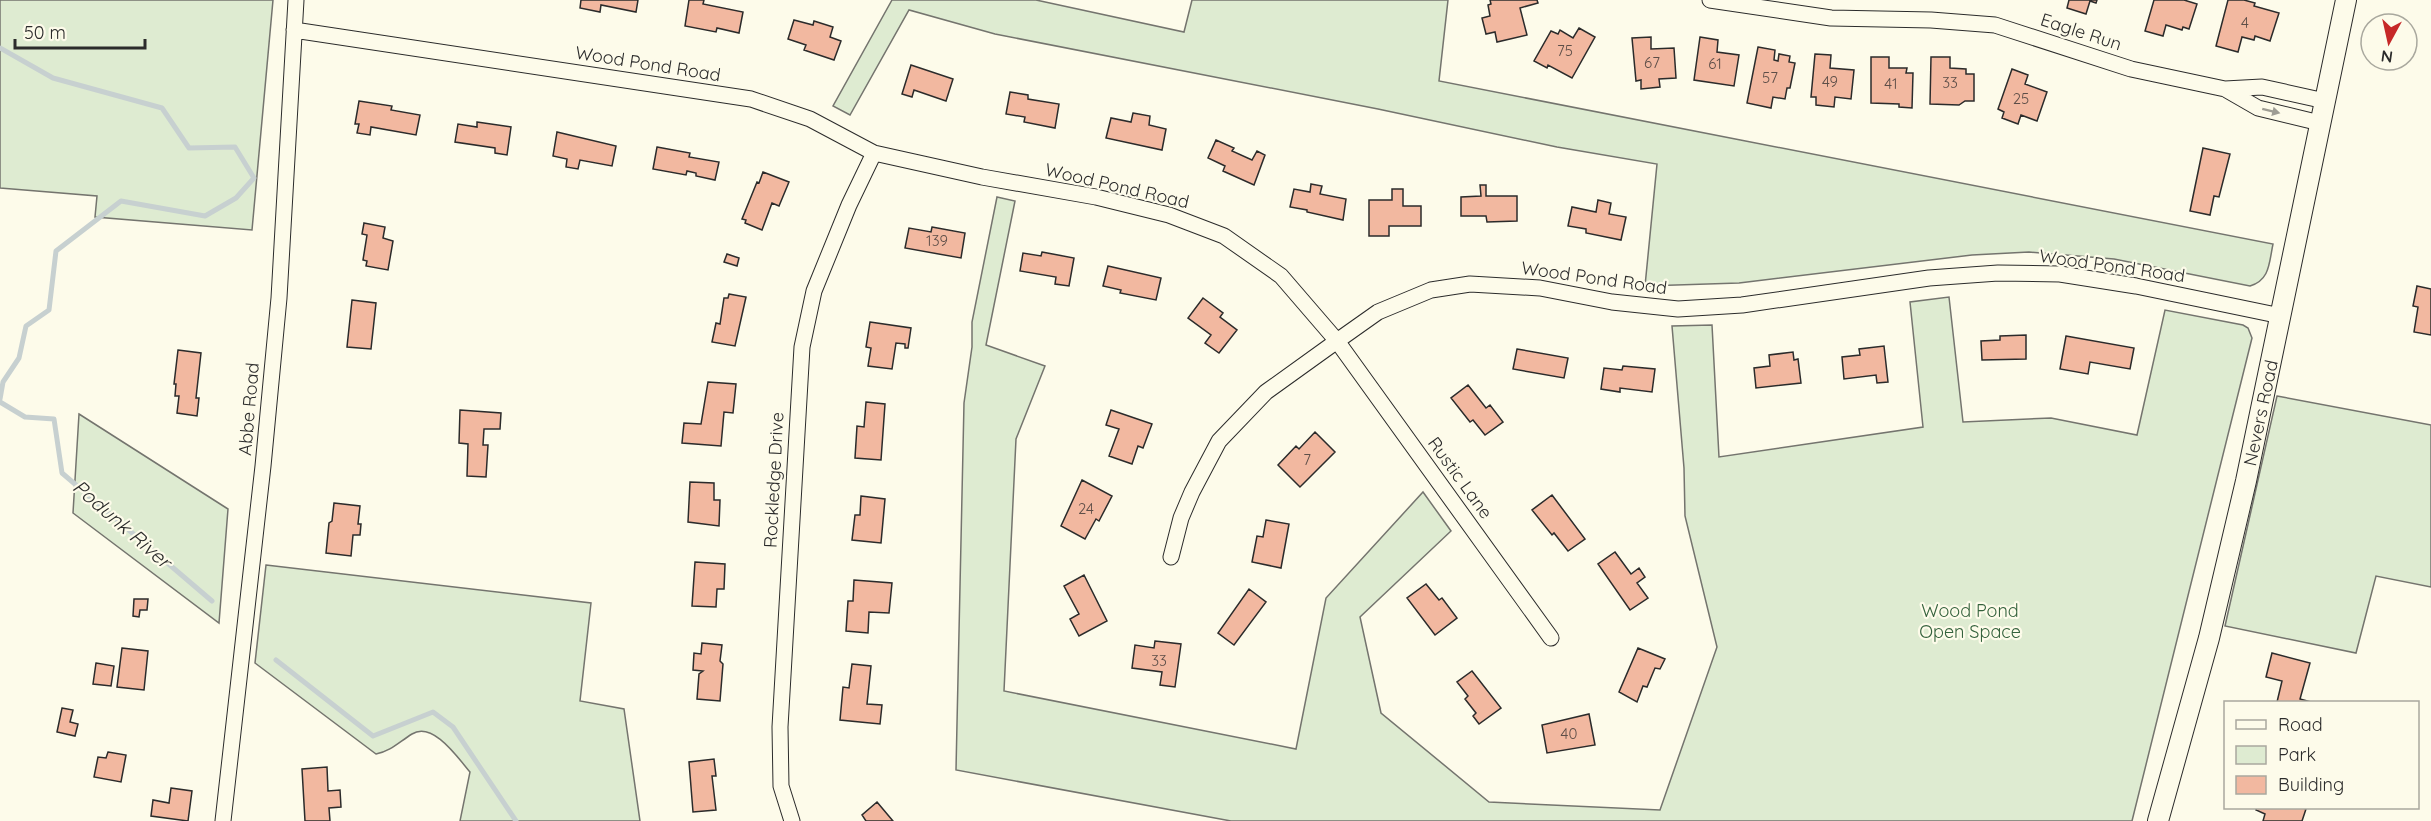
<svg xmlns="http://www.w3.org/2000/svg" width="2431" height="821" viewBox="0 0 2431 821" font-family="Quicksand,sans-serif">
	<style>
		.green { fill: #deebd1; stroke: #74746e; stroke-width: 1.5 }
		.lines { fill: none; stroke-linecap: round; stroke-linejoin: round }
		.stream { stroke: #c7d0d0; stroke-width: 5 }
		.building { fill: #f2b8a0; stroke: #2b2b2b; stroke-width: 1.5 }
		.minor-casing { stroke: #2b2b2b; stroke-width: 17 }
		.tertiary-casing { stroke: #2b2b2b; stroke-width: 22 }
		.minor { stroke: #fdfbea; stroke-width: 15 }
		.tertiary { stroke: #fdfbea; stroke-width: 20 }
		.oneway { fill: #9e9d94 }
		.labels { text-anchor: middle; stroke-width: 4.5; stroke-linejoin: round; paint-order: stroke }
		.number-label { font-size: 15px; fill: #5d4e48 }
		.street-label { font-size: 18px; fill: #2b2b2b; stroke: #fdfbea }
		.park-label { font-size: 18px; fill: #34623c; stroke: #fdfbea }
		.water-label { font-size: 20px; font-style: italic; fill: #2b2b2b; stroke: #fdfbea }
	</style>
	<rect width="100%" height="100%" fill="#fdfbea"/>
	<path class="green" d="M0 0H273L252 230 95 217 97 196 0 188Z
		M892 0H1036L1184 32 1192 0H1448L1439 81 2273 244C2269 263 2270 280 2250 286L2114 259 2029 252 1972 255 1739 283 1645 286 1657 164 1557 147 1378 109 995 34 909 10 850 115 833 106Z
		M997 197 1015 201 986 345 1045 366 1016 439 1004 691 1296 749 1326 598 1423 492 1451 531 1360 617 1381 713 1489 802 1660 810 1717 647 1685 516 1684 468 1672 326 1712 325 1719 457 1923 427 1910 302 1949 297 1963 422 2051 418 2137 435 2165 310 2243 325 2248 328 2252 338 2132 821H1231L956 770 964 403 972 347V322Z
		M2277 396 2431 425V587L2376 576 2356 653 2225 626Z
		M79 414 228 509 219 623 73 513Z
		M266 565 591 603 580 701 624 709 640 821H460L470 772C458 758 433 721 412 734 399 742 391 751 376 754L255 663Z"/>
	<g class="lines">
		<path class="stream" d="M0 48 53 78 162 108 189 148 235 147 254 178 236 198 205 216 121 201 56 251 49 310 26 326 19 358 3 382 0 399
			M0 402 25 417 54 419 62 473 212 601
			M276 660 373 736 433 712 453 727 516 821"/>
	</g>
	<path class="building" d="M581 0H638L636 12 601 5 600 12 580 8Z
		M689 0H704L703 4 743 12 739 33 717 28 716 32 685 26Z
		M1490 0H1537L1538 3 1520 8 1527 35 1497 42 1495 32 1486 34 1482 18 1490 16 1488 5 1491 4Z
		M2069 0H2097L2096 3 2090 1 2086 14 2067 8Z
		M2154 0H2184L2197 4 2189 29 2183 27 2182 30 2166 25 2163 36 2145 31Z
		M2228 0H2244L2255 3 2254 6 2279 13 2270 41 2255 36 2254 40 2242 37 2238 52 2216 46Z
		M794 20 813 25 814 21 833 27 830 37 841 41 834 60 804 50 806 45 788 39Z
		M1579 28 1595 37 1572 78 1548 65 1547 68 1534 61 1551 31 1558 34 1560 30 1573 38Z
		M1651 37V49L1674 48 1676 78 1659 79 1660 87 1641 89V80L1636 81 1632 38Z
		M1700 37 1718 40 1717 52 1739 55 1734 86 1694 80Z
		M1758 47 1775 50 1774 60 1778 61 1779 54 1790 56 1789 62 1795 63 1790 88H1787L1785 99 1773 97 1771 108 1747 103Z
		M1815 54 1831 55 1830 68 1854 70 1851 99 1835 97 1834 107 1816 105V97H1811Z
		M1871 57H1889V68H1907L1906 73H1913L1912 108 1899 107V104L1871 103Z
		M1931 57H1950V68L1966 69V74H1974V101H1965L1959 105 1930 104Z
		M911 65 953 79 946 101 914 90 912 97 902 94Z
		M2012 69 2028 75 2025 84 2047 92 2037 121 2021 115 2018 124 2002 118 2004 112 1998 109Z
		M1010 92 1028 95V99L1059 104 1055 128 1024 122 1025 117 1006 114Z
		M359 101 392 106 391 110 420 115 416 135 371 127 370 135 357 133 359 124H355Z
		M1133 113 1150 116 1149 125 1166 129 1162 150 1106 138 1111 118 1131 122Z
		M477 122 511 127 507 155 495 153V148L455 142 458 124 477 127Z
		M557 132 616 146 612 166 580 160 578 169 566 167 567 159 553 156Z
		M1216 140 1234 148 1232 151 1252 160 1257 151 1265 155 1254 185 1223 171 1225 166 1208 158Z
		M657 147 690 153 689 157 719 162 715 180 696 176V173L687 171 686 175 653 169Z
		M2203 148 2230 154 2219 197 2214 196 2210 215 2190 211Z
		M763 172 789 182 779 206 772 203 762 230 745 223 746 220 742 219 757 182 759 183Z
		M1311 184 1322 186 1320 194 1346 199 1343 220 1307 212V210L1290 207 1294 189 1310 192Z
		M1480 185H1486V196H1517V221L1487 222 1486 216H1461V197L1481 196Z
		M1392 189H1403V206H1421V226H1389V236H1369V200H1392Z
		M1598 200 1611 203 1609 214 1626 217 1621 240 1586 233V229L1568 226 1572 207 1596 212Z
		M364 223 385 227 383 238 393 241 388 270 366 266 367 261 363 260 367 235 362 234Z
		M932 227 965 233 961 258 905 248 909 228 931 232Z
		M1042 252 1074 258 1069 286 1055 284 1056 277 1020 271 1023 253 1041 256Z
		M727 254 739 258 737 266 724 262Z
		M1108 266 1161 278 1156 300 1120 293 1121 290 1103 286Z
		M2417 286 2431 289V335L2414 332 2418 307 2413 306Z
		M729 294 746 297 735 346 712 342 716 323 720 324 724 298H728Z
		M1203 298 1223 313 1220 317 1237 330 1219 353 1205 343 1211 335 1188 318Z
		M352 300 376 303 371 349 347 347Z
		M870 322 911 328 908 348H905V344L896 343 892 369 868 366 871 348 866 347Z
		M2026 335V359L1982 360 1981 341 2000 340V336Z
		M2066 336 2134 348 2130 369 2090 362 2088 374 2060 369Z
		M1884 346 1888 382 1877 383 1876 375 1844 379 1842 357 1860 355 1859 349Z
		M1517 349 1568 358 1564 378 1513 369Z
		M178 350 201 353 196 398H199L197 416 177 413 179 396H175L176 384H174Z
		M1793 352 1794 360 1798 359 1801 383 1756 388 1754 368 1770 366 1769 355Z
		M1623 366 1655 369 1652 392 1620 388V392L1601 389 1604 368 1622 370Z
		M708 382 736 384 733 413 724 412 721 446 682 443 684 423 701 424Z
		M1468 385 1486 408 1490 405 1503 422 1485 435 1473 420 1470 422 1451 398Z
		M866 402 885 404 881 460 855 458 857 426 864 427Z
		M460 410 501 413 500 429H484L483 445H488L486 477 467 476 468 444 459 443Z
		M1111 410 1152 424 1143 448 1138 446 1132 464 1109 456 1119 429 1106 425Z
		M1315 432 1335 452 1300 487 1278 465 1296 446 1299 449Z
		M1082 480 1112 496 1099 521 1096 519 1085 539 1061 526Z
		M690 482 714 483V500H720L719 526 688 522Z
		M1552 495 1585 539 1568 551 1554 533 1552 535 1532 510Z
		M861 496 885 499 881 543 852 540 855 515H860Z
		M334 503 360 506 358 524H361L360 535H353L351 556 326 553 329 523 332 521Z
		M1266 520 1289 524 1281 568 1252 562 1257 536 1263 537Z
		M1615 552 1631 574 1639 568 1645 577 1637 583 1648 598 1630 610 1598 564Z
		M695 562 725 564 724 589H717L716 607 692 606Z
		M1084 575 1107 621 1079 636 1070 619 1079 614 1064 586Z
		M854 580 892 583 889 613 869 612 868 633 846 631 848 601H853Z
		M1426 584 1439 600 1442 598 1457 618 1435 635 1407 598Z
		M1249 589 1266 602 1234 645 1218 633Z
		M134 599H148L147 610H140L139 617 133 616Z
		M1155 641 1181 644 1175 687 1160 685 1162 672 1132 668 1135 645 1154 648Z
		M702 643 722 645 720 661 723 664 720 701 697 699 699 674 703 671 693 670 694 653 701 654Z
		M122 648 148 651 144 690 117 687Z
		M1638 648 1665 659 1660 669 1655 668 1647 687 1643 686 1637 702 1619 692Z
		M2272 653 2310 663 2300 699 2311 702H2277L2282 681 2266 677Z
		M96 663 114 666 111 686 93 684Z
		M852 664 871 666 867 704 882 705 880 724 840 720 843 687 849 688Z
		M1472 671 1501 708 1479 724 1473 716 1476 713 1465 699 1468 696 1457 682Z
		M62 708 73 710 70 722 78 724 75 736 57 732Z
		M1589 714 1595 745 1547 753 1542 725Z
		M108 752 126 755 121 782 94 777 98 757 106 758Z
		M714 759 716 776H712L716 810 693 812 689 762Z
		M327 767 328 791 340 790 341 807 329 808 330 821H305L302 769Z
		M171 788 192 791 188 821 151 816 153 800 169 803Z
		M877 802 893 821H866L862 815Z
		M2257 808H2303L2306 809 2302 821H2263L2265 814 2256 810Z"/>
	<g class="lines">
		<g class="minor-casing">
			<path id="minor" d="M1710 0 1831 18 1931 20 1995 25 2131 69 2225 89 2262 87 2325 101
				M294 30 751 99 810 119 874 153 982 177 1096 197 1169 215 1224 236 1281 276 1337 341 1551 638
				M2225 89 2258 108 2320 123
				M1171 557 1181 518 1192 492 1219 441 1266 392 1337 341 1378 312 1431 290 1470 284 1540 288 1612 302 1678 309 1742 305 1929 278 1998 273 2060 274 2136 286 2281 316
				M223 821 263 466 279 298 296 0
				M792 821 781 786 780 727 802 347 814 291 849 205 874 153"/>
		</g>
		<g class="tertiary-casing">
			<path id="tertiary" d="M2158 821 2209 638 2246 481 2346 0"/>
		</g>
		<use href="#minor" class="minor"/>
		<use href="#tertiary" class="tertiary"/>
	</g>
	<defs><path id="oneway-solid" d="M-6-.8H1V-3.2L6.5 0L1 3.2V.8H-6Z" transform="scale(1.5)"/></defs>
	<use class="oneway" href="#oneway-solid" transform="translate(2271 111) rotate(14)"/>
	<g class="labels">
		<g class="number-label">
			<text x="2245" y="28">4</text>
			<text x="1565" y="56">75</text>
			<text x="1652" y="68">67</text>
			<text x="1715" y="69">61</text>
			<text x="1770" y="83">57</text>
			<text x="1830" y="87">49</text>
			<text x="1950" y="88">33</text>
			<text x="1891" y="89">41</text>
			<text x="2021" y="104">25</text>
			<text x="937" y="246">139</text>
			<text x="1307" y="465">7</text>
			<text x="1086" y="514">24</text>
			<text x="1159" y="666">33</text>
			<text x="1569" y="739">40</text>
		</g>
		<g class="street-label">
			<text transform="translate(2081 32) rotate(18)" y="6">Eagle Run</text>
			<text transform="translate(648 64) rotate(9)" y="6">Wood Pond Road</text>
			<text transform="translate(1117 186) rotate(13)" y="6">Wood Pond Road</text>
			<text transform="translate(2112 266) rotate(8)" y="6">Wood Pond Road</text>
			<text transform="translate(1594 278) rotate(8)" y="6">Wood Pond Road</text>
			<text transform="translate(249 409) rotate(-85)" y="6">Abbe Road</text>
			<text transform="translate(2261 413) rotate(-78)" y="6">Nevers Road</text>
			<text transform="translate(1460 478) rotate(54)" y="6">Rustic Lane</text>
			<text transform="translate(774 480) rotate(-87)" y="6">Rockledge Drive</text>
		</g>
		<g class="park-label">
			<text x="1970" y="617">Wood Pond<tspan x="1970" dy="21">Open Space</tspan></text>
		</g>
		<g class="water-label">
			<text transform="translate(122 524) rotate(41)" y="7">Podunk River</text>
		</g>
	</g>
	<rect x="2224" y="701" width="195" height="108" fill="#fdfbea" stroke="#a9a89e" stroke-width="1.5"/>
	<rect x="2236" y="720" width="30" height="9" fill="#fdfbea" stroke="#a9a89e" stroke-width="1.5"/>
	<text x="2278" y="731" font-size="18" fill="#2b2b2b">Road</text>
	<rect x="2236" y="746" width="30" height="18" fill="#deebd1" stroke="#a9a89e" stroke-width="1.5"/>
	<text x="2278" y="761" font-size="18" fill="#2b2b2b">Park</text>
	<rect x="2236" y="776" width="30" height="18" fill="#f2b8a0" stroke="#a9a89e" stroke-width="1.5"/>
	<text x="2278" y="791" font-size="18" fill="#2b2b2b">Building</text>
	<g transform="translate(2389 42) rotate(188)"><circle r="28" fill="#fdfbea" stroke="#a9a89e" stroke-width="1.5"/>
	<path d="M0-4.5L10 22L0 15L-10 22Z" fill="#c62828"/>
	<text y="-9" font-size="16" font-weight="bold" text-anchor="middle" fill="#2b2b2b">N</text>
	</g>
	<path d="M15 39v9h130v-9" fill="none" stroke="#2b2b2b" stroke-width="3"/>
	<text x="24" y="39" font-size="18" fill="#2b2b2b" stroke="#fdfbea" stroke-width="4.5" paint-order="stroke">50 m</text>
</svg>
